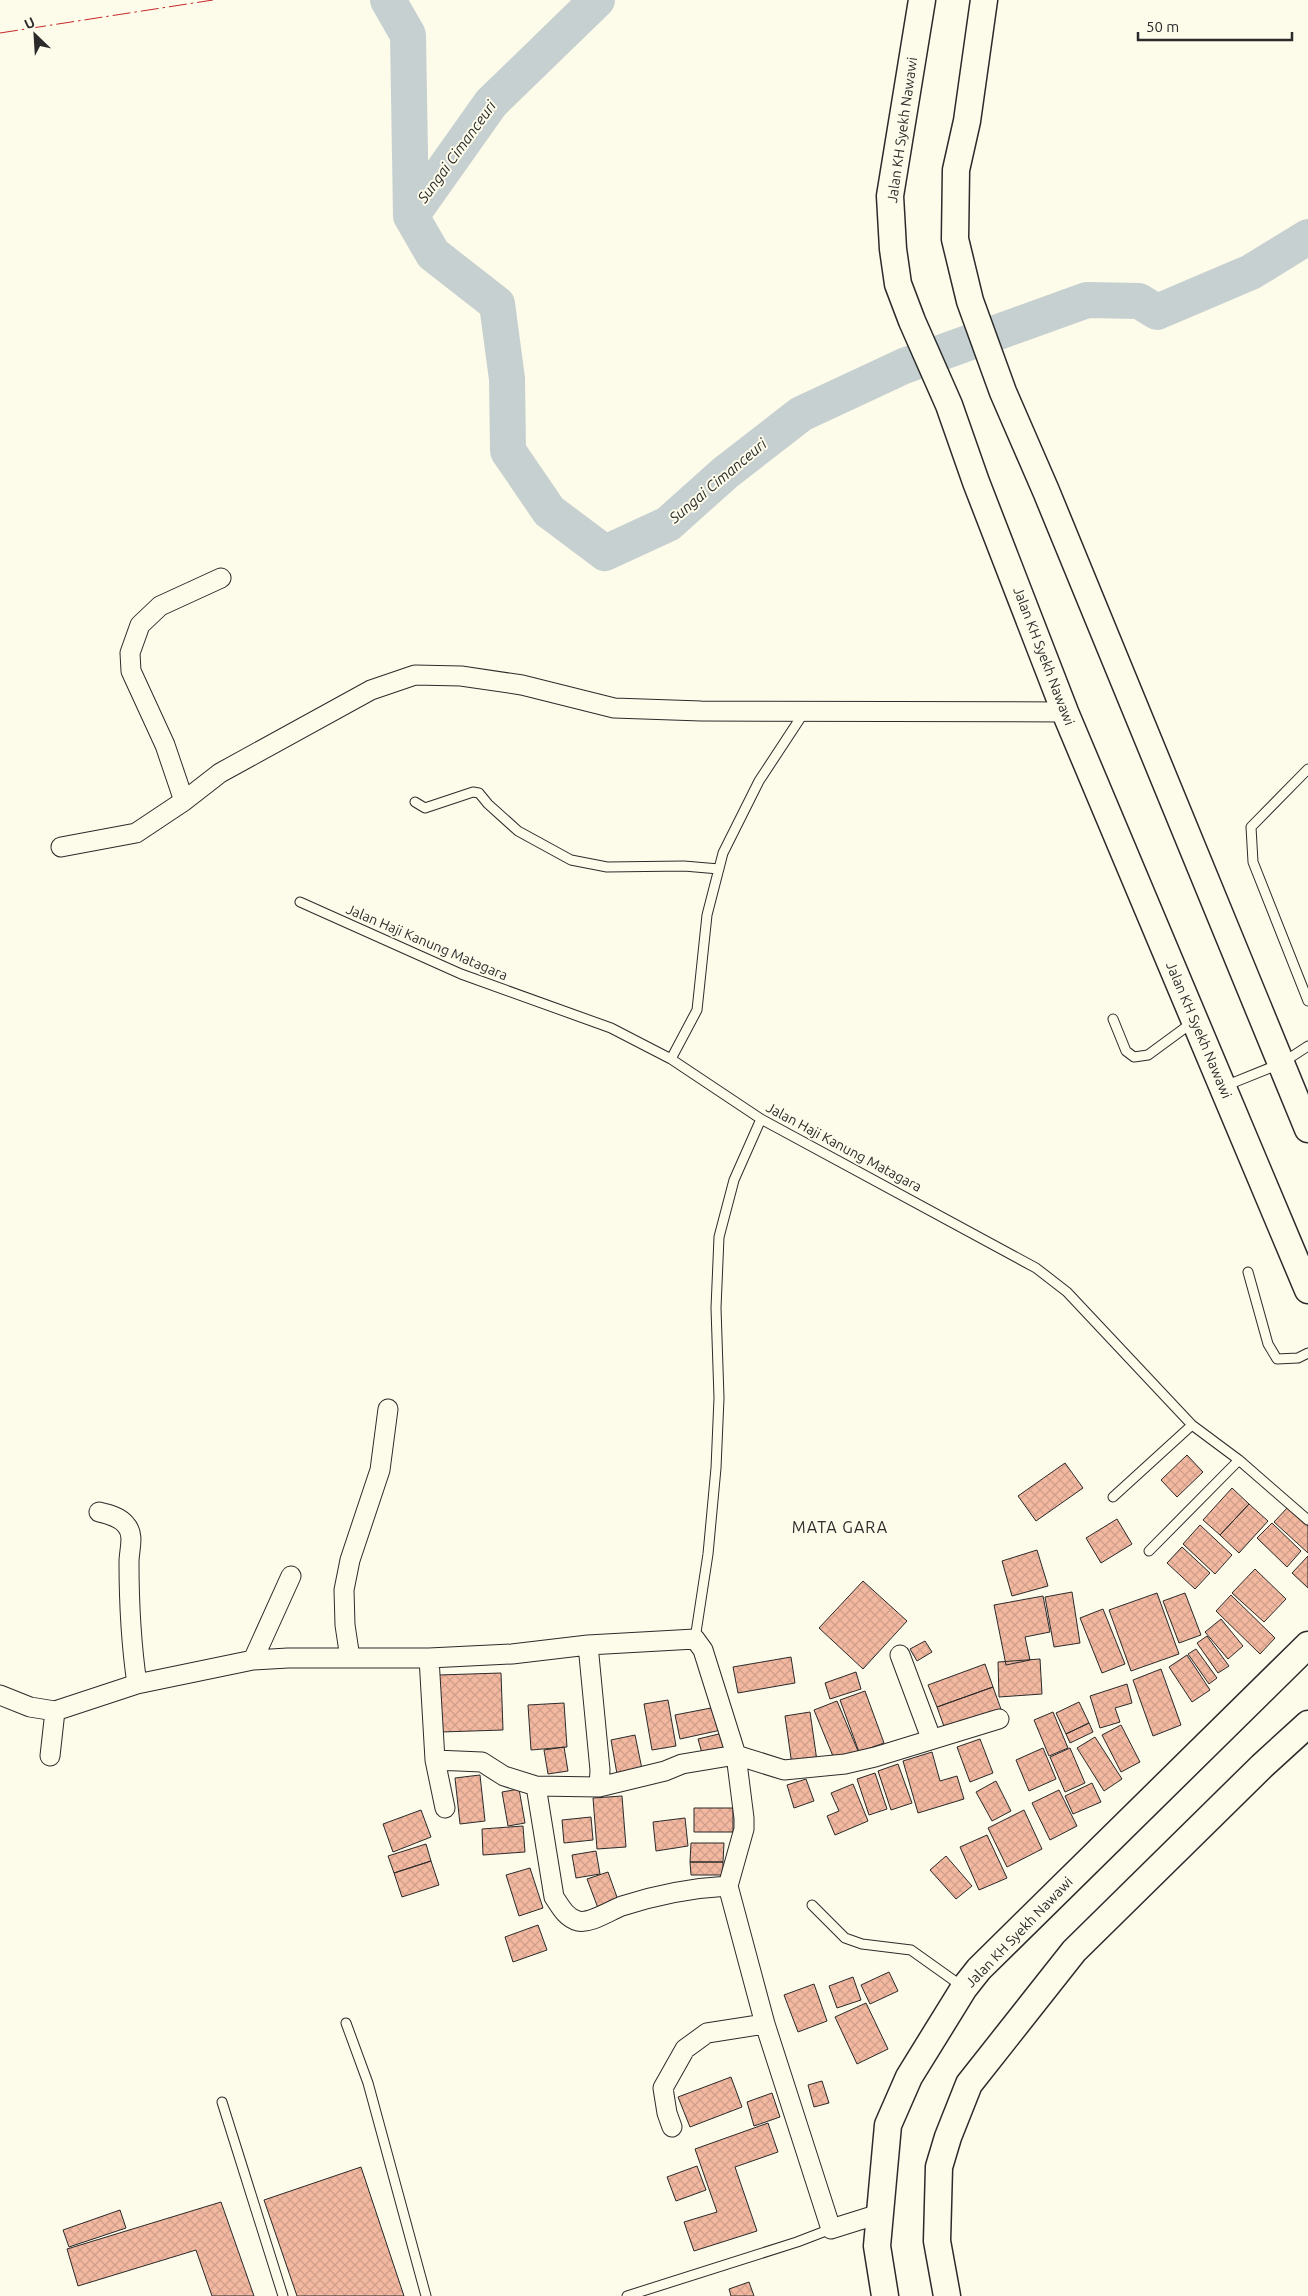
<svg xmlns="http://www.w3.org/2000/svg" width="1308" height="2296" viewBox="0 0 1308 2296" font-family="Ubuntu,sans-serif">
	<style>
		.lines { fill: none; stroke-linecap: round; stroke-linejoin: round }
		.river { stroke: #c7d0d0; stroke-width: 36 }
		.building { fill: url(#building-cross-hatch); stroke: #2b2b2b }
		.service-casing { stroke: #2b2b2b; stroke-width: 11 }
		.minor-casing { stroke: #2b2b2b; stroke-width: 21 }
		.secondary-casing { stroke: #2b2b2b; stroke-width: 29 }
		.service { stroke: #fdfbea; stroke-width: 9 }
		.minor { stroke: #fdfbea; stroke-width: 19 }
		.secondary { stroke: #fdfbea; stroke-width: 26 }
		.power { stroke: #c62828; stroke-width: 1; stroke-dasharray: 18 4 2.5 4; stroke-linecap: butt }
		.labels { text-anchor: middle; stroke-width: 4; stroke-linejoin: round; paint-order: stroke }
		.street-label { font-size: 14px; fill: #2b2b2b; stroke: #fdfbea }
		.water-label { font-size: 15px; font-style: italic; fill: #2b2b2b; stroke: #fdfbea }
		.quarter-label { font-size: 16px; letter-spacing: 1px; fill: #2b2b2b; stroke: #fdfbea }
	</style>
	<defs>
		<pattern id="building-cross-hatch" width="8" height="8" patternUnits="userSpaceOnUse" patternTransform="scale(1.25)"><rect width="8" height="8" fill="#f2b8a0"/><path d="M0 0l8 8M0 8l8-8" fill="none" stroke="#d09e8a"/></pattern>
	</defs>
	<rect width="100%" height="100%" fill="#fdfbea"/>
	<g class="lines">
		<path class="river" d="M388 0 408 35 411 216
			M597 0 491 103 411 216 433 254 497 304 507 379 508 451 549 511 605 553 668 524 725 473 801 414 904 366 1087 300 1139 301 1157 312 1251 272 1308 237"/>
	</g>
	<path class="building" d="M1187 1455 1203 1472 1177 1497 1161 1480Z
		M1065 1463 1083 1488 1036 1521 1018 1496Z
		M1232 1488 1249 1504 1220 1535 1203 1520Z
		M1249 1504 1268 1521 1239 1553 1220 1535Z
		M1288 1507 1308 1526V1553L1274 1522Z
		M1117 1519 1132 1544 1101 1563 1086 1538Z
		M1272 1523 1301 1551 1287 1567 1257 1538Z
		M1200 1525 1232 1555 1215 1574 1183 1544Z
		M1182 1547 1210 1573 1195 1589 1167 1563Z
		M1037 1550 1048 1586 1012 1596 1002 1561Z
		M1308 1556V1588L1292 1573Z
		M1255 1569 1286 1599 1264 1622 1232 1593Z
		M863 1581 907 1621 863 1669 819 1628Z
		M1072 1592 1080 1643 1054 1647 1045 1597Z
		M1157 1593 1179 1654 1131 1671 1109 1610Z
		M1185 1593 1201 1635 1179 1643 1163 1601Z
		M1231 1595 1275 1638 1260 1654 1216 1611Z
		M1043 1596 1050 1632 1025 1637 1030 1660 1006 1665 994 1605Z
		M1103 1609 1125 1664 1102 1673 1080 1618Z
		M1221 1619 1243 1646 1228 1659 1205 1632Z
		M1207 1636 1229 1666 1218 1673 1197 1643Z
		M925 1641 932 1652 917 1661 910 1649Z
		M1196 1649 1217 1678 1209 1684 1188 1654Z
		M1187 1655 1210 1690 1192 1702 1169 1667Z
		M791 1657 795 1683 738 1693 733 1667Z
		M1040 1659 1042 1694 999 1697 998 1662Z
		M985 1664 993 1687 937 1707 928 1685Z
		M1161 1669 1181 1725 1153 1736 1133 1680Z
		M856 1672 861 1689 830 1699 825 1683Z
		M501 1673 503 1730 441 1732 439 1675Z
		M1127 1684 1132 1703 1115 1708 1120 1722 1100 1728 1090 1696Z
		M993 1687 1002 1712 946 1732 937 1707Z
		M865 1691 884 1743 859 1752 840 1700Z
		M668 1700 676 1746 652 1750 644 1704Z
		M837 1701 858 1751 835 1761 814 1710Z
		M1079 1702 1089 1723 1066 1734 1056 1713Z
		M564 1703 567 1747 531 1750 528 1705Z
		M716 1707 721 1730 680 1739 675 1715Z
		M810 1712 817 1761 792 1765 785 1716Z
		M1053 1712 1068 1748 1049 1756 1034 1720Z
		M1089 1723 1093 1732 1070 1743 1066 1734Z
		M1121 1725 1140 1762 1121 1772 1102 1735Z
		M723 1733 728 1754 704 1760 698 1739Z
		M635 1735 642 1769 617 1774 611 1740Z
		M1095 1737 1122 1779 1104 1791 1077 1748Z
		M980 1739 993 1773 970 1782 957 1747Z
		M564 1747 568 1771 548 1774 544 1750Z
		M1043 1748 1056 1779 1029 1791 1016 1760Z
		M1070 1748 1085 1783 1065 1792 1050 1757Z
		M932 1752 940 1781 957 1776 964 1799 918 1813 903 1761Z
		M898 1764 912 1803 891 1810 878 1771Z
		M875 1773 887 1809 869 1815 857 1779Z
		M480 1775 485 1821 460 1824 455 1778Z
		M806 1779 814 1801 794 1808 787 1785Z
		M996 1781 1011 1811 992 1821 976 1792Z
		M1092 1783 1101 1802 1073 1814 1065 1796Z
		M853 1784 868 1821 835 1835 827 1816 839 1811 831 1793Z
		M519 1789 525 1823 508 1826 502 1792Z
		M1059 1790 1077 1826 1050 1840 1032 1803Z
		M622 1796 626 1847 597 1849 593 1798Z
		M694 1808H733V1832H694Z
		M421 1810 431 1837 393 1852 383 1824Z
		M1024 1810 1042 1849 1007 1867 988 1828Z
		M591 1817 593 1840 564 1843 562 1820Z
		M685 1818 688 1846 656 1851 653 1822Z
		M523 1826 525 1852 483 1855 482 1829Z
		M987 1835 1007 1878 979 1890 960 1847Z
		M691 1843H724L723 1862H690Z
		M426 1844 431 1861 394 1873 388 1856Z
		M596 1851 600 1874 576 1878 572 1855Z
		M946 1856 972 1886 956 1899 930 1870Z
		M431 1861 439 1885 402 1897 394 1873Z
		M690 1862H723V1875H691Z
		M530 1868 543 1908 519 1916 506 1875Z
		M608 1872 618 1900 598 1908 587 1879Z
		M538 1925 547 1950 513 1962 505 1937Z
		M889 1972 898 1991 870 2004 861 1985Z
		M853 1977 861 2000 837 2008 829 1986Z
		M814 1984 827 2021 798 2032 784 1995Z
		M866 2003 888 2049 857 2064 835 2017Z
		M731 2077 742 2107 690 2127 678 2097Z
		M822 2081 829 2103 814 2107 808 2085Z
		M772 2093 780 2117 754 2126 747 2102Z
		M768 2123 778 2152 735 2167 757 2231 694 2251 684 2222 717 2212 695 2149Z
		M697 2166 706 2190 676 2201 667 2177Z
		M361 2167 404 2296H297L264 2200Z
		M221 2202 254 2296H212L196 2250 78 2286 67 2249Z
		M120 2210 126 2228 69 2247 63 2230Z
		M749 2282 754 2296H731L729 2289Z"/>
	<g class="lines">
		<g class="service-casing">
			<path id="service" d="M1308 769 1251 827 1253 862 1308 1001
				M415 802 425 808 473 792 479 793 488 804 518 831 571 860 607 867 684 866 719 869
				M300 902 461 974 611 1028 671 1059 761 1119 1036 1268 1067 1292 1192 1425 1239 1460 1308 1520
				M1113 1019 1126 1051 1134 1057 1148 1055 1193 1022
				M671 1059 697 1010 707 915 723 853 759 781 805 711
				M1225 1086 1282 1063 1308 1046
				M1248 1272 1268 1344 1277 1359 1298 1358 1308 1353
				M1113 1497 1192 1425
				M1149 1551 1239 1460
				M695 1639 708 1554 716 1468 719 1398 716 1308 719 1237 734 1180 761 1119
				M812 1905 845 1938 862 1944 911 1950 963 1987
				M346 2023 368 2083 426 2296
				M222 2102 283 2296
				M627 2296 797 2242 831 2229"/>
		</g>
		<g class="minor-casing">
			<path id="minor" d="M184 801 165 745 131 671 130 653 140 625 160 606 221 578
				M61 847 136 833 184 801 220 773 371 690 415 675 461 676 522 685 614 708 701 711 1065 712
				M99 1512C108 1514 120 1517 126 1525 135 1535 129 1550 129 1562 129 1603 131 1643 137 1684
				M900 1655 931 1738
				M350 1658 345 1625 344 1590 350 1560 380 1470 388 1409
				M429 1658 435 1760 445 1808
				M253 1660 291 1576
				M0 1695 30 1707 55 1711 137 1684 253 1660 288 1658H429L512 1654 588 1645 695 1639 703 1650 736 1755 744 1818V1829L728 1886 765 2024 831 2229 879 2214
				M50 1756 55 1711
				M435 1760 482 1762 504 1776 536 1786 554 1897C560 1906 566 1918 578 1921 590 1924 609 1911 622 1906 656 1895 691 1888 728 1886
				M536 1786 599 1787 600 1770 588 1645
				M599 1787 665 1771 682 1764 736 1755 784 1770 845 1764 875 1757 999 1719
				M672 2127 667 2113 663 2088 685 2049 707 2033 765 2024"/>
		</g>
		<g class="secondary-casing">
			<path id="secondary" d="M922 0 890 196 893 249 898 284 912 321 949 405 976 482 1065 712 1308 1290
				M984 0 967 121 956 170 955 239 970 301 1003 392 1046 491 1308 1129
				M885 2296 877 2246 888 2125 909 2077 964 1988 979 1969 1308 1645
				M947 2296 937 2241 939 2167 948 2137 969 2084 1074 1951 1262 1766 1308 1724"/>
		</g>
		<use href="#service" class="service"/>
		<use href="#minor" class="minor"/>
		<use href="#secondary" class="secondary"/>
		<path class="power" d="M0 33 213 0"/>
	</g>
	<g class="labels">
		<g class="street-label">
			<text transform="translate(902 130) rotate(-82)" y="5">Jalan KH Syekh Nawawi</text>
			<text transform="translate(1044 656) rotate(69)" y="5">Jalan KH Syekh Nawawi</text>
			<text transform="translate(427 942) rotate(23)" y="5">Jalan Haji Kanung Matagara</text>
			<text transform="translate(1199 1030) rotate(67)" y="5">Jalan KH Syekh Nawawi</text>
			<text transform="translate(844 1147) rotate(28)" y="5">Jalan Haji Kanung Matagara</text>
			<text transform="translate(1019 1932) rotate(-46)" y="5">Jalan KH Syekh Nawawi</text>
		</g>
		<g class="water-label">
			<text transform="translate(457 152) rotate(-54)" y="5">Sungai Cimanceuri</text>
			<text transform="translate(718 481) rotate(-40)" y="5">Sungai Cimanceuri</text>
		</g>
		<g class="quarter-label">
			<text x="840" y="1533">MATA GARA</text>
		</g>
	</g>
	<g transform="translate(35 35) rotate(335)" stroke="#fdfbea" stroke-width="4" paint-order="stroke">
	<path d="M0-4L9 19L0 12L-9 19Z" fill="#2b2b2b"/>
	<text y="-8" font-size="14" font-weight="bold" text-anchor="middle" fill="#2b2b2b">U</text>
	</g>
	<path d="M1138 32v8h154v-8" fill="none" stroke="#2b2b2b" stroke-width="2.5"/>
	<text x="1146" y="32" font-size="15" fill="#2b2b2b" stroke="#fdfbea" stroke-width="4" paint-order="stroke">50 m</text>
</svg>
